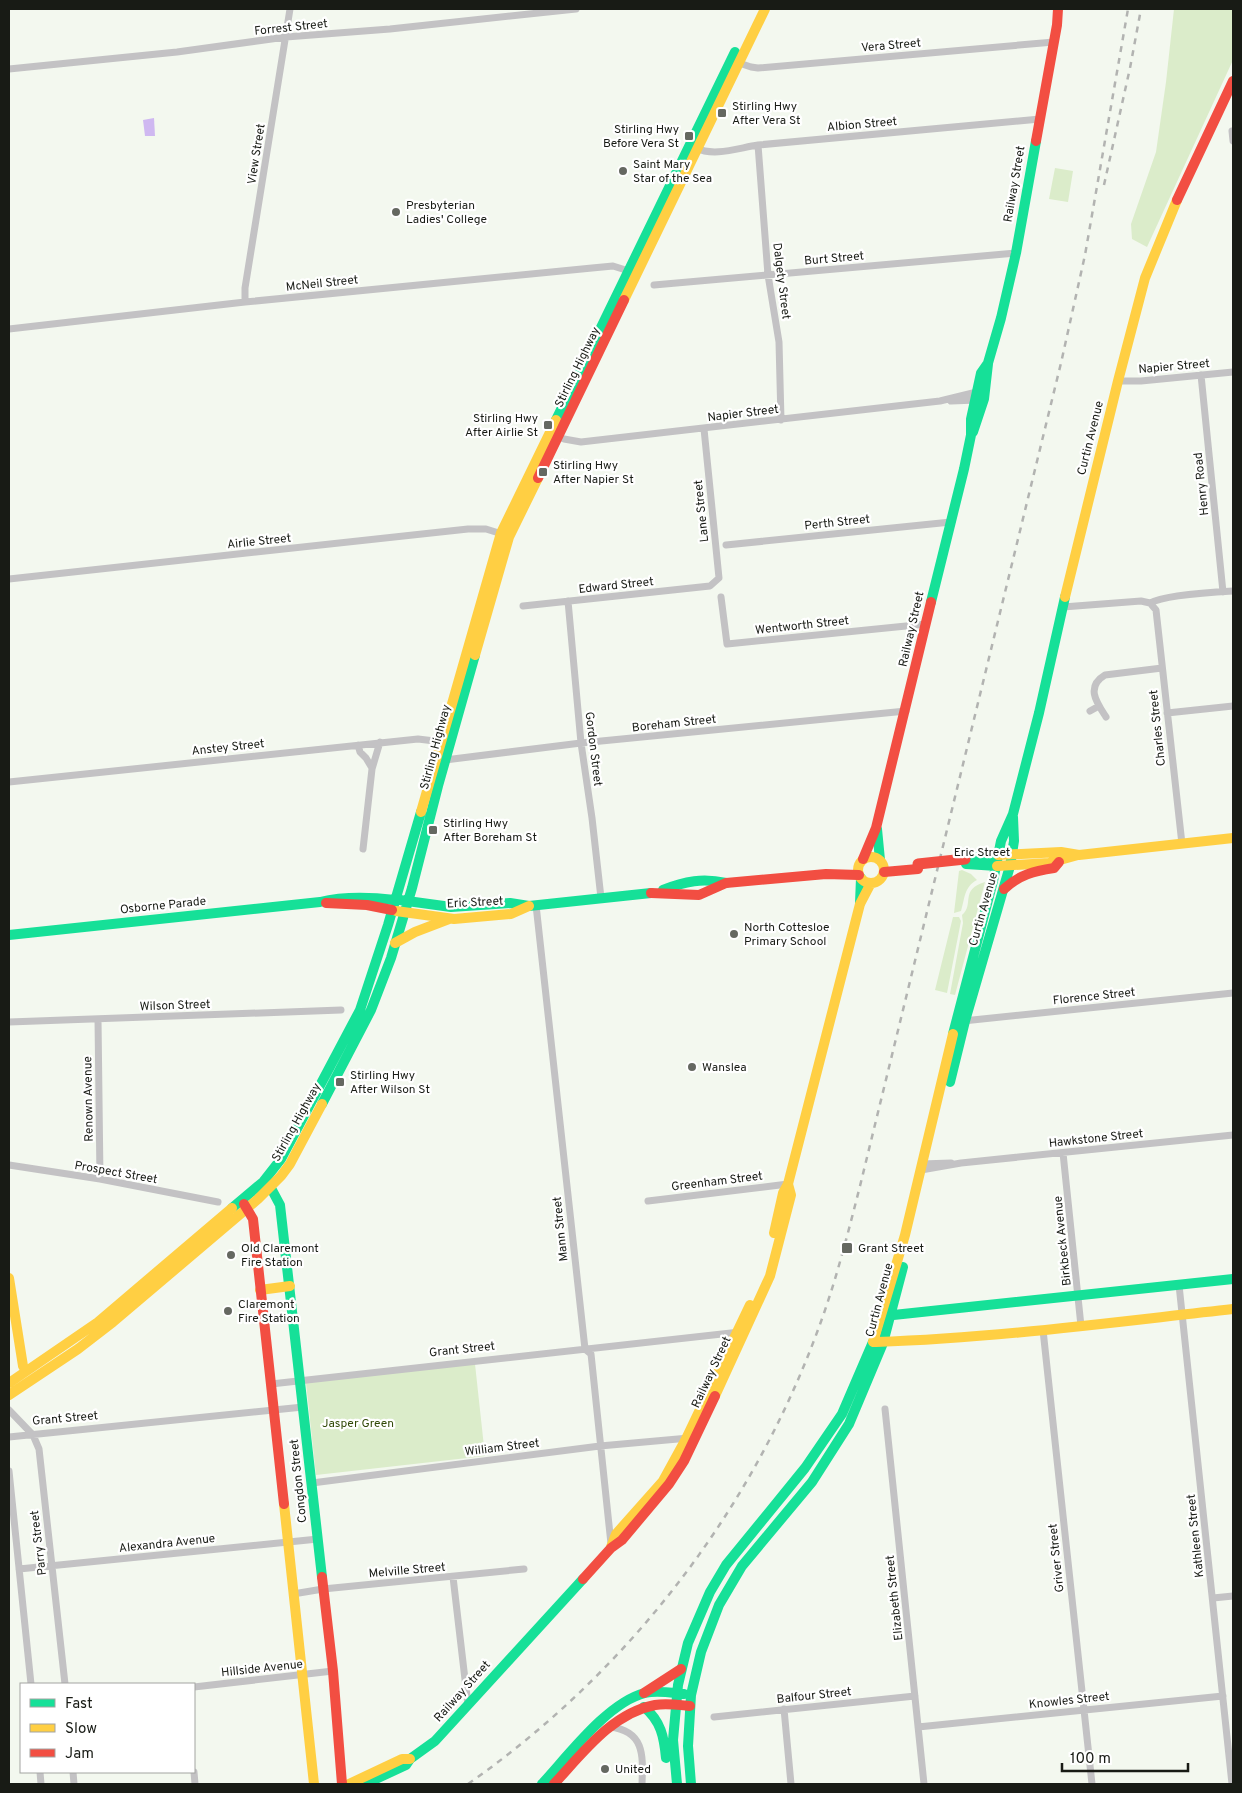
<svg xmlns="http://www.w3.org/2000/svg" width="1242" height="1793" viewBox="0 0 1242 1793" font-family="Overpass,sans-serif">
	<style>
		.green { fill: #dbecca }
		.water { fill: #cfb8f1 }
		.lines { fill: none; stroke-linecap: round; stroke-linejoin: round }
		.street { stroke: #c3c2c4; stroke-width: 7 }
		.fast { stroke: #16e098; stroke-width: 10 }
		.slow { stroke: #ffcf43; stroke-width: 10 }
		.jam { stroke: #f24e42; stroke-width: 10 }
		.rail { stroke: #b2b3b1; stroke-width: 2.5; stroke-dasharray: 6 6; stroke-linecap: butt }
		.jam-bridge { stroke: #f24e42; stroke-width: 11 }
		.poi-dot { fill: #656861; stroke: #fff; stroke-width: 2 }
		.labels { text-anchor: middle; stroke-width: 4.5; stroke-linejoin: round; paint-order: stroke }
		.street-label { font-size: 12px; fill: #181b15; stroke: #fff }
		.poi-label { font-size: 12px; fill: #181b15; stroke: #fff; text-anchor: start }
		.park-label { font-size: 12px; fill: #324a08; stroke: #fff }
	</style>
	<rect width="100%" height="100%" fill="#f3f8ef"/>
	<path class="green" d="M1174 9H1233V60L1147 247 1132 239 1131 224 1156 152 1166 82Z
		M1055 168 1073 171 1068 202 1049 199Z
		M962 870 971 874 977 880C964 887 965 898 961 911L954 913 959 871Z
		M985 882 955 995 950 994 963 923 962 915C975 904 959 890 985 882Z
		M953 917H959L961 921 947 993 935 990Z
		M475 1364 485 1456 316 1475 306 1383Z"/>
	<path class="water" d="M154 118 155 136H145L143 120Z"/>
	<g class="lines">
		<path class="street" d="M736 62 751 67 758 68 1054 42
			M9 69 177 52 286 37 390 29 576 9
			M1232 131 1233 141
			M758 145 768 275 779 342 781 420
			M696 148C714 157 738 148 758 145L1040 119
			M654 285 1016 253
			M245 302V288L290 9
			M9 329 245 302 592 268 613 266 632 272
			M1201 375 1223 592
			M1118 381H1141L1233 372
			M951 401 977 400
			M556 436 564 439 581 442 940 401 981 391
			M726 545 951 522
			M9 579 468 529H486L502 534
			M721 597 727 644 926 624
			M568 601 581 743 592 818 601 898
			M1150 603C1164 595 1215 592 1233 591
			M523 606 710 586 719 578 704 429
			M1063 607 1141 601 1150 603 1156 610 1182 844
			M1090 711 1099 706
			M1167 713 1233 706
			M1106 717C1097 703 1085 687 1105 675L1162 668
			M358 745 360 752 366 758 372 768
			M445 760 581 743 906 711
			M9 782 418 739 443 742
			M363 849 372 769 380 742
			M536 905 585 1349 591 1354 611 1544
			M98 1019 100 1179
			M963 1021 1233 993
			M9 1022 341 1010
			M1063 1153 1081 1326
			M922 1164 951 1163
			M9 1165 100 1179 218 1202
			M921 1170 961 1163 1233 1135
			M648 1201 788 1184
			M1179 1285 1232 1784
			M1043 1330 1092 1784
			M271 1384 740 1332
			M885 1409 924 1784
			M9 1410 33 1435 39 1449 65 1684
			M9 1437 303 1407
			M9 1471 31 1684
			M312 1483 600 1446 689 1438
			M19 1569 318 1539
			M453 1577 468 1705
			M293 1594 323 1589 524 1569
			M1213 1598 1233 1596
			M194 1687 333 1671
			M784 1709 791 1784
			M714 1717 915 1696
			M610 1727C645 1731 643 1756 642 1784
			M918 1727 1223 1696
			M40 1772 41 1784
			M73 1772 74 1784
			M194 1772 195 1784"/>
		<path class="fast" d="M556 420 735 52
			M973 432 984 399 988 364
			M931 602 964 469 971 435V419L981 373 988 363 1001 318 1016 253 1036 141
			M877 829 880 860
			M965 859 998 855
			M966 864 997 866
			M663 890C685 881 703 878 726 883
			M400 900 451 907 510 903 529 906 651 893
			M860 903 861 878
			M9 935 320 902C345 896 369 897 395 900
			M953 1034 993 881 1001 841 1013 814 1039 713 1065 597
			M950 1082 965 1021 1010 866 1014 841 1013 817
			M322 1104 371 1010 391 958 412 888 438 786 475 655
			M265 1184 272 1190 280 1205 322 1577
			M232 1208 263 1182 281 1159 360 1010 388 925 421 812
			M884 1316 1233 1279
			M883 1343 903 1267
			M644 1707C661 1721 664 1737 666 1758
			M365 1784 406 1765 410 1759 435 1741 583 1579
			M542 1784C568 1756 608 1702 645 1693 658 1690 672 1693 684 1694
			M677 1784 673 1740 678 1685 688 1643 710 1592 726 1565 805 1468 842 1414 873 1342
			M691 1784 688 1746 691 1695 701 1652 719 1605 742 1566 812 1482 849 1424 883 1343"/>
		<path class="slow" d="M624 300 765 9
			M1065 597 1118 381 1145 278 1177 200
			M475 655 509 537 538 478
			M421 812 501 533 556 420
			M998 855 1061 852 1079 855 1233 838
			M858 870a13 13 0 1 1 26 0a13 13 0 1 1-26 0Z
			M997 866 1049 863 1078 855
			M396 911 454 919 511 914 529 906
			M395 943 415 932 449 919
			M774 1233 783 1193 788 1184 860 904 871 883
			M9 1278 23 1366 26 1371
			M260 1290 290 1286
			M873 1342 905 1235 953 1034
			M876 1342C996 1338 1114 1322 1233 1309
			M9 1383 98 1322 232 1208
			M9 1395 78 1349 113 1322 258 1199 281 1176 290 1164 322 1104
			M715 1396 770 1276 791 1195 788 1184
			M284 1504 314 1784
			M611 1547 616 1534 663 1481 686 1439 750 1305
			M349 1784 402 1759H410"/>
		<path class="jam" d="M1036 141 1057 25 1058 9
			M1177 200 1233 81
			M538 478 624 300
			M863 859 876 828 931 602
			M884 872 918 869
			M1004 889C1019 875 1034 871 1054 868L1059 862
			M651 893 699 895 726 883 826 874 859 875
			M326 903 367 905 392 910
			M244 1204 253 1219 284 1504
			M322 1577 333 1671 342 1784
			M583 1579 611 1548 622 1540 669 1484 684 1461 715 1396
			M644 1693 681 1669
			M554 1784C582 1754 612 1713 655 1705 667 1703 679 1705 690 1706"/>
		<path class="rail" d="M1104 185 1130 68 1141 9
			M468 1784C629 1671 752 1511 819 1327 836 1281 848 1233 860 1186L1061 363 1085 255 1128 9"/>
		<path class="jam-bridge" d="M918 864 965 859"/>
	</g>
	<g class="poi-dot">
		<rect x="717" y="108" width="10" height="10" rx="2.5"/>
		<rect x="684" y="131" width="10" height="10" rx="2.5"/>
		<circle cx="623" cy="171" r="5"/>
		<circle cx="396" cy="212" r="5"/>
		<rect x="543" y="420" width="10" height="10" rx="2.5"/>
		<rect x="538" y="467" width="10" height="10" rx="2.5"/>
		<rect x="428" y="825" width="10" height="10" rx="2.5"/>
		<circle cx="734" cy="934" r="5"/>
		<circle cx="692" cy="1067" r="5"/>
		<rect x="335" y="1077" width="10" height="10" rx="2.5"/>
		<rect x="841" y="1242" width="12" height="12" rx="2.5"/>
		<circle cx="231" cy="1255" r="5"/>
		<circle cx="228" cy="1311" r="5"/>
		<circle cx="605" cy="1769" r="5"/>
	</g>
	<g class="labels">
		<g class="street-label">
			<text transform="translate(291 27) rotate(-6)" y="4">Forrest Street</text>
			<text transform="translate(891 45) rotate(-5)" y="4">Vera Street</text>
			<text transform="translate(862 124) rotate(-5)" y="4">Albion Street</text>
			<text transform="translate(256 154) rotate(-81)" y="4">View Street</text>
			<text transform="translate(1014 184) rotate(-80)" y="4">Railway Street</text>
			<text transform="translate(834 258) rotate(-5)" y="4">Burt Street</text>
			<text transform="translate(782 281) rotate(83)" y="4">Dalgety Street</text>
			<text transform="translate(322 283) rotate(-6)" y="4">McNeil Street</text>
			<text transform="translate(1174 366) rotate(-5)" y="4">Napier Street</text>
			<text transform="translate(577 367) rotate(-64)" y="4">Stirling Highway</text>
			<text transform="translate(743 413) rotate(-7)" y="4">Napier Street</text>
			<text transform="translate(1090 438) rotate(-76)" y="4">Curtin Avenue</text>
			<text transform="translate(1201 484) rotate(-96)" y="4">Henry Road</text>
			<text transform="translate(701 511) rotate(-96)" y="4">Lane Street</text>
			<text transform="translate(837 522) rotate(-6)" y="4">Perth Street</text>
			<text transform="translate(259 541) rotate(-6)" y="4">Airlie Street</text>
			<text transform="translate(616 585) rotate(-6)" y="4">Edward Street</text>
			<text transform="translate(802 625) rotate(-6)" y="4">Wentworth Street</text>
			<text transform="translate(911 629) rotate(-77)" y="4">Railway Street</text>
			<text transform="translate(674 723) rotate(-6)" y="4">Boreham Street</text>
			<text transform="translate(1157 728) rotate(-96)" y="4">Charles Street</text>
			<text transform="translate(228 747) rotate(-6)" y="4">Anstey Street</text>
			<text transform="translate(435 747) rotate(-75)" y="4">Stirling Highway</text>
			<text transform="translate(594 749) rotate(83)" y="4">Gordon Street</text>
			<text x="982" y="856">Eric Street</text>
			<text transform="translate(475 902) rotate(-3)" y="4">Eric Street</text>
			<text transform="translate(163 905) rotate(-6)" y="4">Osborne Parade</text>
			<text transform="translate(983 909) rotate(-74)" y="4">Curtin Avenue</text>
			<text transform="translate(1094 996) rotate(-6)" y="4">Florence Street</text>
			<text transform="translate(175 1005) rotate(-2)" y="4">Wilson Street</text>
			<text transform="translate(88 1099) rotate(-91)" y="4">Renown Avenue</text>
			<text transform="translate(296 1122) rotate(-61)" y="4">Stirling Highway</text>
			<text transform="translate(1096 1138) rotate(-6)" y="4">Hawkstone Street</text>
			<text transform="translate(116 1172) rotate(10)" y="4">Prospect Street</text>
			<text transform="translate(717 1181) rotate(-7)" y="4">Greenham Street</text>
			<text transform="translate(560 1229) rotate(-96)" y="4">Mann Street</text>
			<text transform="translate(1062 1241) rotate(-96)" y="4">Birkbeck Avenue</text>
			<text transform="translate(879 1300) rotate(-75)" y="4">Curtin Avenue</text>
			<text transform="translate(462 1349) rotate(-6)" y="4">Grant Street</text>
			<text transform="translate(711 1372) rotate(-65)" y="4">Railway Street</text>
			<text transform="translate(65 1418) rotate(-5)" y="4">Grant Street</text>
			<text transform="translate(502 1447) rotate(-7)" y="4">William Street</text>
			<text transform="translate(298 1481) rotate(-96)" y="4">Congdon Street</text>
			<text transform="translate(1195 1536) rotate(-96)" y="4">Kathleen Street</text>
			<text transform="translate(38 1543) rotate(-97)" y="4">Parry Street</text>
			<text transform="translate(167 1543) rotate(-6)" y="4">Alexandra Avenue</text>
			<text transform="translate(1056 1558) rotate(-96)" y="4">Griver Street</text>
			<text transform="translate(407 1570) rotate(-5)" y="4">Melville Street</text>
			<text transform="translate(894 1598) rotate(-96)" y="4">Elizabeth Street</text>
			<text transform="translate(262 1668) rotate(-6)" y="4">Hillside Avenue</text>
			<text transform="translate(462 1691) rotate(-48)" y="4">Railway Street</text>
			<text transform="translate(814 1695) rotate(-6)" y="4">Balfour Street</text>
			<text transform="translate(1069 1700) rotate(-6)" y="4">Knowles Street</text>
		</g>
		<g class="poi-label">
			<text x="732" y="110">Stirling Hwy<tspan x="732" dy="14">After Vera St</tspan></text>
			<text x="679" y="133" text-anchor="end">Stirling Hwy<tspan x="679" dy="14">Before Vera St</tspan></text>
			<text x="633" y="168">Saint Mary<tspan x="633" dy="14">Star of the Sea</tspan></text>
			<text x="406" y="209">Presbyterian<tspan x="406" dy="14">Ladies' College</tspan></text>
			<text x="538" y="422" text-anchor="end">Stirling Hwy<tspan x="538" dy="14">After Airlie St</tspan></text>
			<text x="553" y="469">Stirling Hwy<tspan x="553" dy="14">After Napier St</tspan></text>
			<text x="443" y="827">Stirling Hwy<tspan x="443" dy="14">After Boreham St</tspan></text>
			<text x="744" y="931">North Cottesloe<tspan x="744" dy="14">Primary School</tspan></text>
			<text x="702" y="1071">Wanslea</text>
			<text x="350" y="1079">Stirling Hwy<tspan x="350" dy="14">After Wilson St</tspan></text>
			<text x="241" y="1252">Old Claremont<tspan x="241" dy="14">Fire Station</tspan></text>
			<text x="858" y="1252">Grant Street</text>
			<text x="238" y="1308">Claremont<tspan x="238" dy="14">Fire Station</tspan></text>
			<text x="615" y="1773">United</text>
		</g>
		<g class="park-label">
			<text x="358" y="1427">Jasper Green</text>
		</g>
	</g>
	<rect width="1242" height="1793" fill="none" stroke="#181b15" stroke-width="20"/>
	<rect x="20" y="1683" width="175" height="90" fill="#ffffff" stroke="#a3a4a1"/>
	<rect x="30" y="1699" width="25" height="8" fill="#16e098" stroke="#a3a4a1"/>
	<text x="65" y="1708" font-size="15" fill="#181b15">Fast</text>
	<rect x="30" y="1724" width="25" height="8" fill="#ffcf43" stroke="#a3a4a1"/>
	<text x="65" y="1733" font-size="15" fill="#181b15">Slow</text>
	<rect x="30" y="1749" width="25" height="8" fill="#f24e42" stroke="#a3a4a1"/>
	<text x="65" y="1758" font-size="15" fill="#181b15">Jam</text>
	<path d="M1062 1763v8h126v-8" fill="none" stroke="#181b15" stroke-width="2.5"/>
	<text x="1070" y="1763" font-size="15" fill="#181b15" stroke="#ffffff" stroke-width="4" paint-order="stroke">100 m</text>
</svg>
